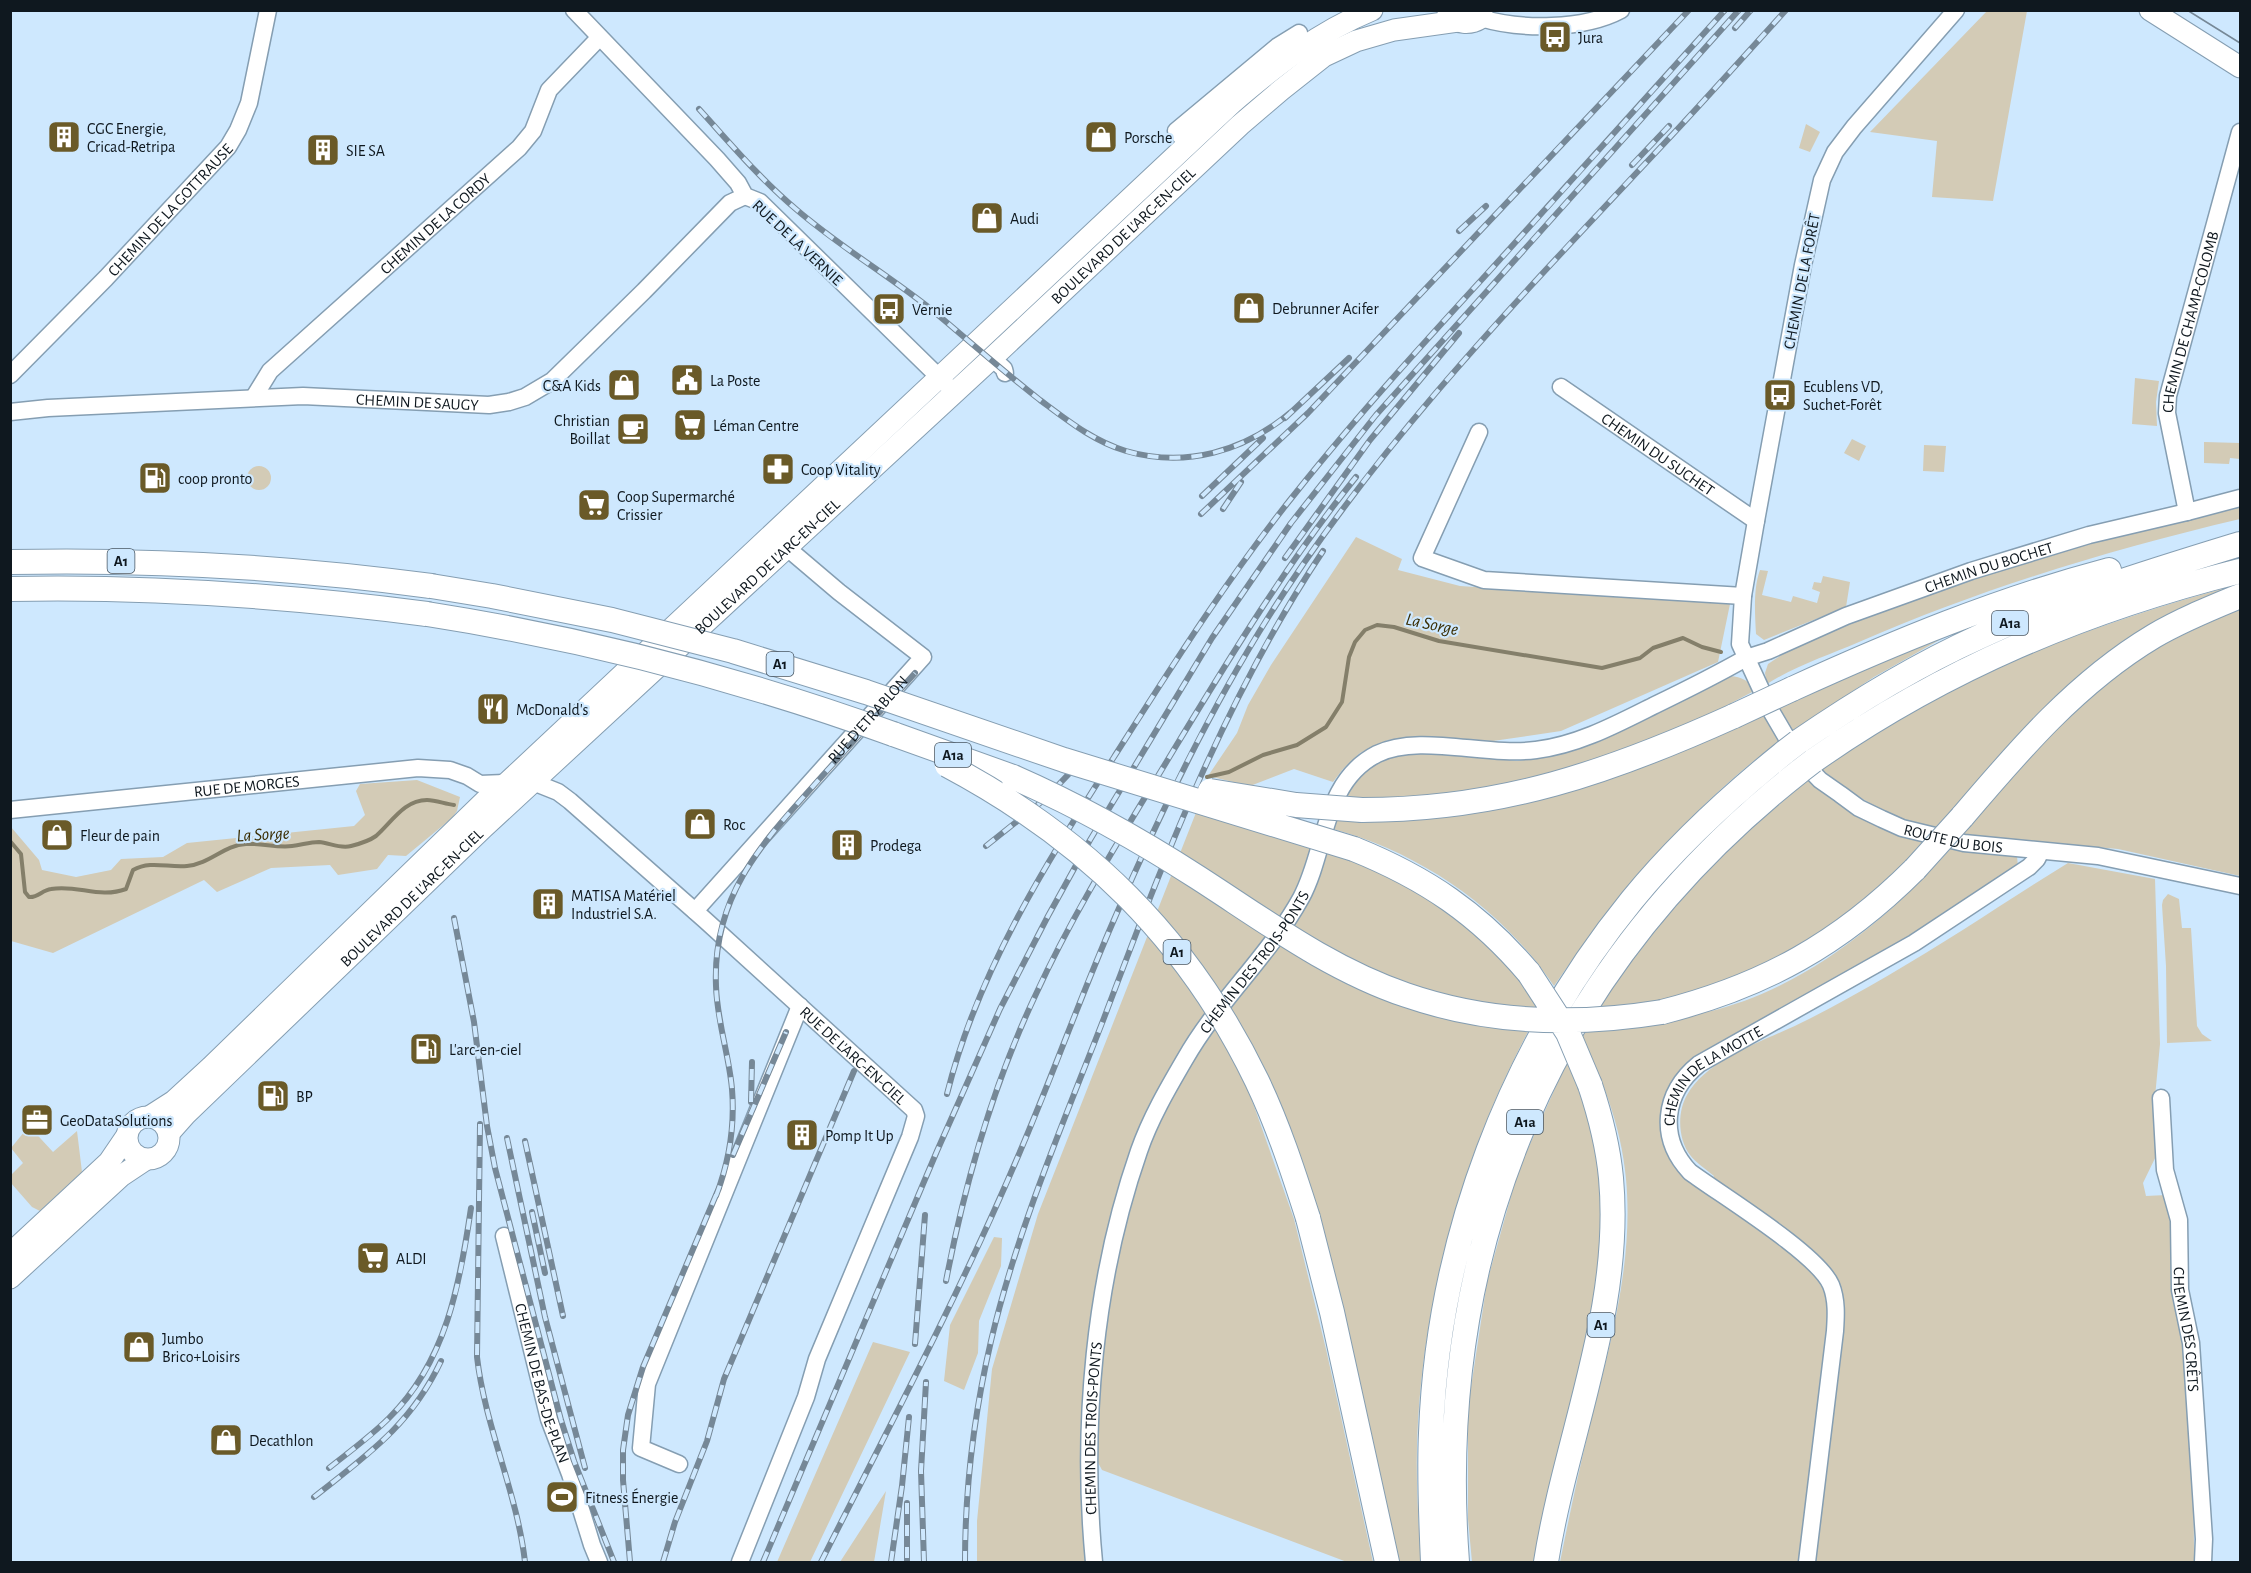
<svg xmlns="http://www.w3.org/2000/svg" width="2251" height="1573" viewBox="0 0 2251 1573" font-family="'Alegreya Sans',sans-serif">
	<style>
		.green { fill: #d3cbb6 }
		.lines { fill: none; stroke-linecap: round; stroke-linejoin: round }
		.stream { stroke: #847f6a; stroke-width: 4 }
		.minor-casing { stroke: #859eb2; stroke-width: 19 }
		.major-casing { stroke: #859eb2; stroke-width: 23 }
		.highway-casing { stroke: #859eb2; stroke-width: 26 }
		.minor { stroke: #fff; stroke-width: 16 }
		.major { stroke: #fff; stroke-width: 21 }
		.highway { stroke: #fff; stroke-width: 24 }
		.tram { stroke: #768897; stroke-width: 1.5 }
		.rail-casing { stroke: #768897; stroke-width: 6 }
		.rail { stroke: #cee8fe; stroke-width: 4; stroke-dasharray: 11; stroke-linecap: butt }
		.highway-bridge-casing { stroke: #859eb2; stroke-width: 26; stroke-linecap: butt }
		.highway-bridge { stroke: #fff; stroke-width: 24 }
		.labels { text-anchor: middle; stroke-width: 4.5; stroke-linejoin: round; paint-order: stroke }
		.shield { fill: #cee8fe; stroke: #485662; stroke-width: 1.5 }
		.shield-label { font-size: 15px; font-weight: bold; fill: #0f181f }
		.poi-label { font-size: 16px; fill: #0f181f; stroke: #cee8fe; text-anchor: start }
		.street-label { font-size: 16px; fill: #0f181f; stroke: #cee8fe }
		.water-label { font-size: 18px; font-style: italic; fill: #392c00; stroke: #cee8fe }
	</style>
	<rect width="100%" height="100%" fill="#cee8fe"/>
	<path class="green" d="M1987 11H2027L1993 201 1932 197 1937 141 1870 132Z
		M1806 124 1820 132 1810 152 1799 148Z
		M2135 378 2159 381 2156 402 2157 426 2132 424Z
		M1852 439 1866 446 1859 461 1844 453Z
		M2204 442 2240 443V459L2230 458 2229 464 2204 463Z
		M1924 445 1946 446 1944 472 1923 471Z
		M247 478a12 12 0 1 1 24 0a12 12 0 1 1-24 0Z
		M2240 505V519C2109 550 1983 588 1859 642 1829 655 1795 666 1767 684L1765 673 1768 664 1783 654V652C1856 620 1931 591 2008 566 2084 542 2163 525 2240 505Z
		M1356 537 1402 559 1398 570 1460 586 1730 604 1718 662 1561 731 1493 741 1426 737 1388 740 1360 753 1343 769 1333 782 1294 769 1250 786 1208 776 1237 733 1248 705 1271 665Z
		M1760 570 1768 571 1762 595 1791 602 1793 596 1817 603 1820 592 1812 589 1814 582 1821 583 1823 576 1850 582 1846 607 1764 640 1756 634C1755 614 1753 589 1760 570Z
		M2232 586 2233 588 2185 607 1938 831C1892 817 1858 800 1821 770 1871 735 1923 702 1978 677 2060 638 2145 610 2232 586Z
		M2240 609V876L2118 849 1962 835C2016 774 2067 711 2134 663 2167 640 2204 625 2240 609Z
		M1950 634 1874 677 1791 732 1777 706 1823 685Z
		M1730 676C1742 677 1749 681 1756 690 1732 702 1708 717 1683 727 1575 773 1459 805 1342 800L1363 772 1386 758 1425 751 1517 761 1545 757 1583 747Z
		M1762 712 1779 741C1687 811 1619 892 1554 986 1546 975 1538 963 1529 953 1479 894 1408 849 1333 829L1337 816 1440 815Z
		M1810 778C1843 811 1881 832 1927 843L1907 866 1802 949 1697 993 1595 1013 1639 948 1719 856Z
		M417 780 460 797 457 811 452 818 406 856 388 855 377 869 338 875 330 865 271 868 217 892 204 880 53 953 11 941V827L39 860 42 870 76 877 111 870 121 859 163 857 187 843 354 826 365 815 356 791 360 784Z
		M1197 810 1313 844 1298 891 1134 1146 1116 1195 1095 1293 1082 1405 1081 1461 1087 1562H977V1521L992 1369 1038 1214Z
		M1325 848 1432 896 1482 935 1542 1006C1470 1134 1427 1274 1418 1421 1415 1468 1418 1516 1421 1562H1394L1350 1350 1227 1007Z
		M1951 848 2017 856 2018 867 1932 924 1700 1055 1663 1121 1707 1189 1714 1176C1707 1170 1696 1163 1690 1155 1678 1139 1677 1112 1687 1095 1709 1056 1771 1039 1809 1019 1837 1005 1863 990 1889 975 1950 940 2008 900 2068 863L2155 879 2160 1044 2155 1097 2158 1152 2143 1183 2146 1196 2166 1195C2187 1315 2194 1440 2194 1562H1560C1569 1518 1578 1474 1589 1429 1609 1348 1634 1264 1626 1179 1621 1123 1601 1078 1579 1028 1606 1025 1634 1021 1661 1018 1676 1016 1692 1015 1707 1012 1802 990 1887 921 1951 848Z
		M2168 894 2179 899 2182 928H2191L2197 1026 2202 1034 2212 1041 2167 1043 2166 966 2162 905 2163 900Z
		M1213 1023 1248 1089 1294 1219 1326 1349 1373 1562H1347L1102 1470 1095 1457 1096 1405 1111 1294 1120 1245 1145 1153 1170 1097Z
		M1570 1055 1587 1104 1602 1182 1598 1292 1538 1562H1472L1468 1519V1407L1487 1282 1518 1171Z
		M29 1126 53 1152 77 1131 82 1172 40 1211 32 1207 11 1183V1175L23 1163 11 1148Z
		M994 1237 1002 1238 1001 1266 979 1321 978 1353 964 1390 944 1381 950 1325Z
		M873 1342 910 1352 810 1562H777Z
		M886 1491 874 1562H840Z"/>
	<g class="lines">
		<path class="stream" d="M1207 777 1229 772 1263 755 1297 745 1326 727 1342 702 1349 657 1355 642 1365 630 1377 625 1394 627 1439 641 1602 668 1640 658 1653 648 1683 638 1702 647 1721 652
			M10 841 21 854 25 892 29 897C38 898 42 890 51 889 77 884 99 899 126 889L133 870C151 860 168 868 187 866 210 864 224 845 246 844 262 843 277 848 292 846 302 845 309 842 319 842 330 843 340 849 351 846 359 844 369 841 376 836 392 822 404 800 427 800 436 800 445 804 454 805"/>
		<g class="minor-casing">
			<g id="minor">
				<path d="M574 10 717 159 738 183 745 196 760 202 947 385"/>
				<path id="s1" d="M1956 10 1854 127 1835 152 1822 180 1803 265 1756 521 1743 596 1740 644 1771 711 1798 757 1820 780 1840 794 1859 808 1882 819 1902 828 1964 843 2098 856 2240 886"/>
				<path d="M1481 18C1520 30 1584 30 1621 10"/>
				<path d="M1188 144 1176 131 1278 46 1299 33"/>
				<path d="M992 358 1004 369 1005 373"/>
				<path id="s2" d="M10 375 106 278 228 147 238 130 249 103 268 10"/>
				<path id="s3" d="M1561 387 1756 521"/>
				<path id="s4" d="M254 397 270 371 519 148 533 131 549 90 599 38"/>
				<path id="s5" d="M10 412 48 408 303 396 489 405 509 402 525 397 552 381 644 291 730 203 745 196"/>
				<path d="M1479 432 1422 558 1484 580 1743 596"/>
				<path id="s6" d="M2187 512 2167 413 2168 396 2240 132"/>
				<path id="s7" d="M10 810 418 768 450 770 467 776 480 784 533 782 558 792 570 801 705 920 914 1110 916 1116 910 1137 817 1359 806 1397 740 1562"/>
				<path id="s8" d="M695 911 923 657 839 592 786 547"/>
				<path id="s9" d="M2161 1098 2165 1170 2179 1220 2180 1290 2191 1343 2204 1539 2203 1562"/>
				<path id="s10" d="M504 1236 549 1419 570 1474 592 1545 599 1562"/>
				<path d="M679 1464 641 1448 647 1384 800 1006"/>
				<path id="s11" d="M1094 1562C1081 1427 1094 1280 1139 1151 1150 1119 1168 1088 1185 1059 1218 1001 1269 956 1301 898 1327 850 1322 782 1377 754 1419 733 1487 757 1536 750 1578 745 1617 724 1655 705 1686 690 1716 675 1746 658L1768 651 1846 616 1971 571 2089 535 2187 512 2240 498"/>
				<path id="s12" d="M1807 1562 1835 1331C1836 1316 1837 1300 1831 1285 1818 1254 1721 1195 1690 1172 1658 1138 1663 1093 1699 1064L1914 943 2029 867 2037 859 2041 851"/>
			</g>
		</g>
		<g class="major-casing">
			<g id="major">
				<path d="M2150 10 2240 67"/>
				<path d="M1448 14C1456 24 1470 25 1481 18L1482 10"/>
				<circle cx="148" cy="1138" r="21"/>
				<path d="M149 1117 174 1101 211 1067 488 798 508 782 1232 103C1275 66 1319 32 1372 10"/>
				<path id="s13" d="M169 1133 185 1115 483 828 992 358 1240 125 1281 90 1324 56 1356 41 1394 30 1458 21"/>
				<path d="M10 1254 109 1162 126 1137"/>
				<path d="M10 1278 121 1176 145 1160"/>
			</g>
		</g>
		<g class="highway-casing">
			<path id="highway" d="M10 562C153 559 290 567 431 586
				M10 589C151 586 288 596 427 614
				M1792 689C1895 642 1999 599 2109 570
				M893 734 1013 777
				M1798 742C1856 702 1915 666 1979 637 2063 598 2152 571 2240 544
				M1813 761C1944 669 2085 610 2240 571
				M1362 810C1501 810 1610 772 1734 716
				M1962 817C2019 750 2077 682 2154 636 2181 620 2211 608 2240 596
				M1354 849C1426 878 1479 914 1529 973
				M1662 1012C1764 986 1840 944 1915 869
				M1308 1218 1332 1312 1387 1562
				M1433 1562C1431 1519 1429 1476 1431 1433 1438 1240 1510 1050 1632 900 1677 845 1729 797 1785 752
				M1457 1562C1433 1245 1549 969 1800 771
				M1546 1562C1566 1435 1623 1310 1611 1178 1608 1146 1600 1115 1590 1085"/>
		</g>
		<use href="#minor" class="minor"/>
		<use href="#major" class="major"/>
		<use href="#highway" class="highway"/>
		<path class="tram" d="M2187 10 2240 43"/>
		<g class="rail-casing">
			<path id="rail" d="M1735 28 1751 10
				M699 109C730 143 761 180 797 210 839 246 888 275 932 310 968 340 1003 371 1040 400 1067 420 1093 441 1126 451 1185 468 1244 452 1291 412
				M1632 165 1669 126
				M1459 231 1486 206
				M1285 418 1349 358
				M1202 496 1263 438
				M1223 509 1241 482
				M1201 514 1308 413 1689 10
				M1285 558 1370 440 1459 333
				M986 846 1045 799 1083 759
				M454 918 474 1022 487 1126 495 1168 561 1420 574 1461 614 1562
				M947 1094C978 970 1046 864 1114 757 1172 666 1230 574 1298 490 1357 416 1421 346 1485 276 1565 188 1645 99 1725 10
				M751 1102 752 1062
				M480 1124 477 1357C485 1427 517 1492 525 1562
				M507 1138 545 1317 585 1468
				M525 1141 563 1316
				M733 1155 786 1032
				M716 1196C729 1162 735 1126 732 1089 729 1055 717 1021 716 986 712 892 766 839 824 774 854 741 884 707 915 673
				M532 1212 545 1273
				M946 1281C965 1182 993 1085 1036 994 1075 909 1125 831 1173 751 1230 657 1287 563 1356 477
				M915 1344 925 1215
				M329 1468C349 1452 371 1436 389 1418 446 1362 460 1284 471 1208
				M314 1497C367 1455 411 1425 441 1361
				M907 1503V1562
				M630 1562 623 1480V1450L628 1415 643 1367 719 1188
				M663 1562 675 1522 707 1441 724 1379 854 1071
				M763 1562 937 1151 1000 1009 1048 916 1090 840 1212 638 1291 523 1376 415 1739 10
				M821 1562C889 1427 960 1293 1019 1154 1052 1077 1080 998 1113 922 1158 817 1208 713 1269 616 1381 438 1530 287 1673 134 1711 93 1748 52 1786 10
				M891 1562 902 1486 909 1417
				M924 1562 921 1471 926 1382
				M965 1562C965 1488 974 1414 991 1341 1017 1230 1063 1124 1104 1018 1166 854 1225 698 1323 551"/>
		</g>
		<use href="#rail" class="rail"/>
		<g class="highway-bridge-casing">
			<path id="highway-bridge" d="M431 586 492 596 612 620 733 651 866 692 1064 760 1354 849
				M427 614C586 639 741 679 893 734
				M1734 716 1792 689
				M1785 752 1798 742
				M947 765C1086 839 1188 938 1257 1081 1278 1125 1293 1171 1308 1218
				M1800 771 1813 761
				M1013 777C1077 805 1138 839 1197 877 1264 920 1329 969 1406 995 1490 1024 1576 1026 1662 1012
				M1210 791 1296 805 1362 810
				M1915 869 1962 817
				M1529 973 1568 1033 1590 1085"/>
		</g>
		<use href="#highway-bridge" class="highway-bridge"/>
	</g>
	<defs>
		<g id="bus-square" transform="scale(1.725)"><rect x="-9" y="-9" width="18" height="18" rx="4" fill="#6a5a28" stroke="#cee8fe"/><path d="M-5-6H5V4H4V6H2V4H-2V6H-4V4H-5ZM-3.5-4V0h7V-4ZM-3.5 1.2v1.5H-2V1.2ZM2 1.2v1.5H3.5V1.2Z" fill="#fff"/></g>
		<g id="building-square" transform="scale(1.725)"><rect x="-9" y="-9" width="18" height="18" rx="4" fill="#6a5a28" stroke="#cee8fe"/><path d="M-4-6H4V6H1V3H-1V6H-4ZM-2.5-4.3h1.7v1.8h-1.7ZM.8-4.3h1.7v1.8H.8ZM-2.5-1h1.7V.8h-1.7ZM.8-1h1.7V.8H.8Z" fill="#fff"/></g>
		<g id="shop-square" transform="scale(1.725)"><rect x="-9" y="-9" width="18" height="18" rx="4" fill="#6a5a28" stroke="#cee8fe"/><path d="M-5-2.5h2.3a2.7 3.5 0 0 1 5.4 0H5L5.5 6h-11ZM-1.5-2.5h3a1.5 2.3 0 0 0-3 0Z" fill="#fff"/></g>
		<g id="civic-square" transform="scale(1.725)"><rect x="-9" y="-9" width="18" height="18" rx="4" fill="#6a5a28" stroke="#cee8fe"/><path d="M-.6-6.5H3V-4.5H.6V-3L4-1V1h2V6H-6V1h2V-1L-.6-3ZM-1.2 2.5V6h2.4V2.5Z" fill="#fff"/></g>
		<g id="supermarket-square" transform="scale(1.725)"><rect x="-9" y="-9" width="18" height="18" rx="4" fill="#6a5a28" stroke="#cee8fe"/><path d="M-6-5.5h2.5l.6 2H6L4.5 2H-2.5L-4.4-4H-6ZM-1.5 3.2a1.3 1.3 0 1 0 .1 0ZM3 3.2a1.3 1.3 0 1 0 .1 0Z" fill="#fff"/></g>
		<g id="cafe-square" transform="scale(1.725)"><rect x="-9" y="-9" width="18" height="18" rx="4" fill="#6a5a28" stroke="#cee8fe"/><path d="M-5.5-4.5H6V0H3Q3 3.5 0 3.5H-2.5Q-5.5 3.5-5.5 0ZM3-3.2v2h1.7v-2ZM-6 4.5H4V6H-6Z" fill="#fff"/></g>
		<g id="pharmacy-square" transform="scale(1.725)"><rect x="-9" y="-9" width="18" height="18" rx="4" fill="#6a5a28" stroke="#cee8fe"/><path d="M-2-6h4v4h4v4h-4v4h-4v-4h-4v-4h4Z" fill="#fff"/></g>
		<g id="fuel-square" transform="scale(1.725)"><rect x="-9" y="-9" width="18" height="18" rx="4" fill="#6a5a28" stroke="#cee8fe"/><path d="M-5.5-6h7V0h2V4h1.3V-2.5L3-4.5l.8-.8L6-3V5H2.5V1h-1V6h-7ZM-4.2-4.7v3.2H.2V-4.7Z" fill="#fff"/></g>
		<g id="restaurant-square" transform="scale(1.725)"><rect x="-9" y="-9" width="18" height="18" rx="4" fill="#6a5a28" stroke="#cee8fe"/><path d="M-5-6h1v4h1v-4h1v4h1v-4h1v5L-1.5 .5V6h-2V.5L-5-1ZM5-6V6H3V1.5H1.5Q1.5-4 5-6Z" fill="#fff"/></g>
		<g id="office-square" transform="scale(1.725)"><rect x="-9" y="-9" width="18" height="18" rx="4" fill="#6a5a28" stroke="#cee8fe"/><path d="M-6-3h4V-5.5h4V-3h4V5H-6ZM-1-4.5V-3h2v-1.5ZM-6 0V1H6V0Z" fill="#fff"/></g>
		<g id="stadium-square" transform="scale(1.725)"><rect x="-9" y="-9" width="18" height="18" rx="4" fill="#6a5a28" stroke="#cee8fe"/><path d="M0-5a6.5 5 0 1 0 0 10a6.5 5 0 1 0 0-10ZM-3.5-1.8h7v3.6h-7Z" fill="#fff"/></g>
	</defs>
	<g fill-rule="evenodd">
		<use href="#bus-square" x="1555" y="37"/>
		<use href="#building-square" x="64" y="137"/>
		<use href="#shop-square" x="1101" y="137"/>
		<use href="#building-square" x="323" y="150"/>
		<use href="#shop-square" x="987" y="218"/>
		<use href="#shop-square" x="1249" y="308"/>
		<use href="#bus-square" x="889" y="309"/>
		<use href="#civic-square" x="687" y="380"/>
		<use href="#shop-square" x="624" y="385"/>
		<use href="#bus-square" x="1780" y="395"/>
		<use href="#supermarket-square" x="690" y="425"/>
		<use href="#cafe-square" x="633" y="429"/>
		<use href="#pharmacy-square" x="778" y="469"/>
		<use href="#fuel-square" x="155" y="478"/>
		<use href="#supermarket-square" x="594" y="505"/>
		<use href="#restaurant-square" x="493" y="709"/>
		<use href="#shop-square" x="700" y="824"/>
		<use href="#shop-square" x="57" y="835"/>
		<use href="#building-square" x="847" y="845"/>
		<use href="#building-square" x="548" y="904"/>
		<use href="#fuel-square" x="426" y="1049"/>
		<use href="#fuel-square" x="273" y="1096"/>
		<use href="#office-square" x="37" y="1120"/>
		<use href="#building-square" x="802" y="1135"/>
		<use href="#supermarket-square" x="373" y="1258"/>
		<use href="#shop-square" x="139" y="1347"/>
		<use href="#shop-square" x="226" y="1440"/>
		<use href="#stadium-square" x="562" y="1497"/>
	</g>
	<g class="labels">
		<g class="shield">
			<rect x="107.5" y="549" width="27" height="24" rx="4.5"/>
			<rect x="1992" y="611" width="36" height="24" rx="4.5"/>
			<rect x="766.5" y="652" width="27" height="24" rx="4.5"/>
			<rect x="935" y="743" width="36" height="24" rx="4.5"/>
			<rect x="1163.5" y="940" width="27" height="24" rx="4.5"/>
			<rect x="1507" y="1110" width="36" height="24" rx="4.5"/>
			<rect x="1587.5" y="1313" width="27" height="24" rx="4.5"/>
		</g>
		<g class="shield-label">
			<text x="121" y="566">A1</text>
			<text x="2010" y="628">A1a</text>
			<text x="780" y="669">A1</text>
			<text x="953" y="760">A1a</text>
			<text x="1177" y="957">A1</text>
			<text x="1525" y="1127">A1a</text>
			<text x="1601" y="1330">A1</text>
		</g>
		<g class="poi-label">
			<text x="1578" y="43">Jura</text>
			<text x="87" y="134">CGC Energie,<tspan x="87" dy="18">Cricad-Retripa</tspan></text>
			<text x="1124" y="143">Porsche</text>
			<text x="346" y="156">SIE SA</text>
			<text x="1010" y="224">Audi</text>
			<text x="1272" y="314">Debrunner Acifer</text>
			<text x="912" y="315">Vernie</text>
			<text x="710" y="386">La Poste</text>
			<text x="601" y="391" text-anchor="end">C&amp;A Kids</text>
			<text x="1803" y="392">Ecublens VD,<tspan x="1803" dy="18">Suchet-Forêt</tspan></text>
			<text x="610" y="426" text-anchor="end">Christian<tspan x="610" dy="18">Boillat</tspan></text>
			<text x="713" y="431">Léman Centre</text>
			<text x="801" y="475">Coop Vitality</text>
			<text x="178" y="484">coop pronto</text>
			<text x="617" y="502">Coop Supermarché<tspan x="617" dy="18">Crissier</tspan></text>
			<text x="516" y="715">McDonald's</text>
			<text x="723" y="830">Roc</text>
			<text x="80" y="841">Fleur de pain</text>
			<text x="870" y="851">Prodega</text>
			<text x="571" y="901">MATISA Matériel<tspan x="571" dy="18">Industriel S.A.</tspan></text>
			<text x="449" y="1055">L'arc-en-ciel</text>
			<text x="296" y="1102">BP</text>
			<text x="60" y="1126">GeoDataSolutions</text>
			<text x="825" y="1141">Pomp It Up</text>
			<text x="396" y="1264">ALDI</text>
			<text x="162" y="1344">Jumbo<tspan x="162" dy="18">Brico+Loisirs</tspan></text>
			<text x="249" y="1446">Decathlon</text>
			<text x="585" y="1503">Fitness Énergie</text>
		</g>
		<g class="street-label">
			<text dy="6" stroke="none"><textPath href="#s2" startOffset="230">CHEMIN DE LA GOTTRAUSE</textPath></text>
			<text dy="6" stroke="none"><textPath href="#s4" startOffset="252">CHEMIN DE LA CORDY</textPath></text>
			<text dy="6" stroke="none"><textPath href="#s13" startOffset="1310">BOULEVARD DE L'ARC-EN-CIEL</textPath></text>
			<text transform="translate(798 242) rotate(43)" y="6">RUE DE LA VERNIE</text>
			<text transform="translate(1801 281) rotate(-79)" y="6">CHEMIN DE LA FORÊT</text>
			<text dy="6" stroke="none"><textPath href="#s6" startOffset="195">CHEMIN DE CHAMP-COLOMB</textPath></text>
			<text dy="6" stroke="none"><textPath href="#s5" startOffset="408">CHEMIN DE SAUGY</textPath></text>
			<text dy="6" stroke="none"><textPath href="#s3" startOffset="118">CHEMIN DU SUCHET</textPath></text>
			<text dy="6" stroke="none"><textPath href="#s13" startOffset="824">BOULEVARD DE L'ARC-EN-CIEL</textPath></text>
			<text dy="6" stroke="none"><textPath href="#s11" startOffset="1536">CHEMIN DU BOCHET</textPath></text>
			<text dy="6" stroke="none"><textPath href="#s8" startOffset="258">RUE D'ETRABLON</textPath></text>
			<text dy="6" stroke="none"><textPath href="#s7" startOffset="238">RUE DE MORGES</textPath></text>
			<text dy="6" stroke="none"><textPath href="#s1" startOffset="996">ROUTE DU BOIS</textPath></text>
			<text dy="6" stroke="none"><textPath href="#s13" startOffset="338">BOULEVARD DE L'ARC-EN-CIEL</textPath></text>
			<text dy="6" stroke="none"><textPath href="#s11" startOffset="639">CHEMIN DES TROIS-PONTS</textPath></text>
			<text dy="6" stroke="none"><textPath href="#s7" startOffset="951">RUE DE L'ARC-EN-CIEL</textPath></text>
			<text dy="6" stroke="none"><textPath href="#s12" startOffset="584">CHEMIN DE LA MOTTE</textPath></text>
			<text dy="6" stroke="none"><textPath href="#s9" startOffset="234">CHEMIN DES CRÊTS</textPath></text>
			<text dy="6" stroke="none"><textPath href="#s10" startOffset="152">CHEMIN DE BAS-DE-PLAN</textPath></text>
			<text dy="6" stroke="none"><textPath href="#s11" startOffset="134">CHEMIN DES TROIS-PONTS</textPath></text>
		</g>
		<g class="water-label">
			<text transform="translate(1432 624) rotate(12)" y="6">La Sorge</text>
			<text transform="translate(263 834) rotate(-3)" y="6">La Sorge</text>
		</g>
	</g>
	<rect width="2251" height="1573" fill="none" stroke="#0f181f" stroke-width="24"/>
</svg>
